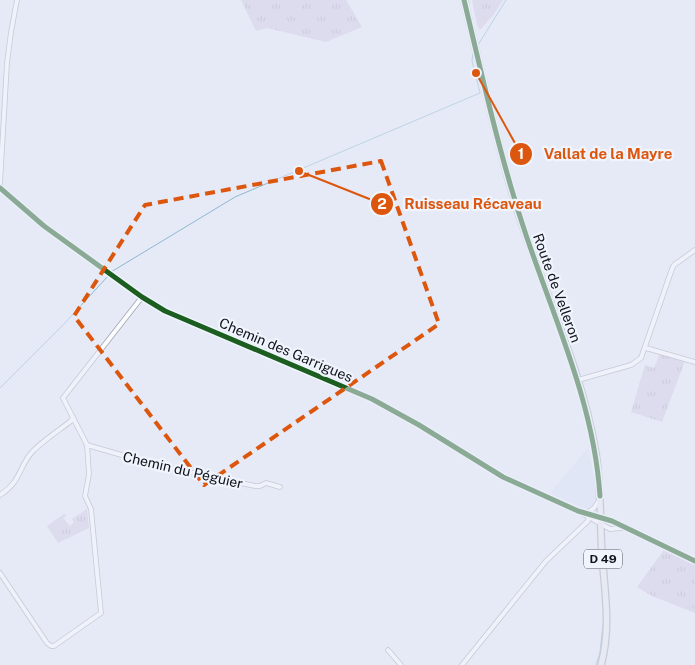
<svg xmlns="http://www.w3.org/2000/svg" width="695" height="665" viewBox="0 0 695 665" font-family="'Public Sans',sans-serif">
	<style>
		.built { fill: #dbe3f8 }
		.grass { fill: url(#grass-tufts) }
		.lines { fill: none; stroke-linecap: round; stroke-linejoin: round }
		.stream { stroke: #8db8d1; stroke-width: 1 }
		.minor-casing { stroke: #a0a4ad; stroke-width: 5.5 }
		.primary-casing { stroke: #a6a7b6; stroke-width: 8 }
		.minor { stroke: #fbfcfe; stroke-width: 4 }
		.primary { stroke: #e9e9f0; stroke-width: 5.5 }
		.cycleway-casing { stroke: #f0f4fd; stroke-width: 8 }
		.cycleway { stroke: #1b5e20; stroke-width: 5 }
		.marked { fill: none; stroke: #dd560d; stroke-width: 4; stroke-dasharray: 10 6; stroke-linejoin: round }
		.labels { text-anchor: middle; stroke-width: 4.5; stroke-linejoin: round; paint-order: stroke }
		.shield { fill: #f0f4fd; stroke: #54565f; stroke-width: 1 }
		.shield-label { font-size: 12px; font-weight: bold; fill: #11131b }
		.street-label { font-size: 14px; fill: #11131b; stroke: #f0f4fd }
		.leader { fill: none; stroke: #dd560d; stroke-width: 2 }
		.callout-dot { fill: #dd560d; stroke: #f0f4fd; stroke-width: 2 }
		.mark-label { font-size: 15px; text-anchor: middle; font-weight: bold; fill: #fff }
		.callout-label { font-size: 15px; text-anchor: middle; font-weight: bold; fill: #dd560d; stroke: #f0f4fd; stroke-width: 4.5; stroke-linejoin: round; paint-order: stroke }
	</style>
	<defs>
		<pattern id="grass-tufts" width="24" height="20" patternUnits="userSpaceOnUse" patternTransform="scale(1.25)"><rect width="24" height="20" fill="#d2cbe5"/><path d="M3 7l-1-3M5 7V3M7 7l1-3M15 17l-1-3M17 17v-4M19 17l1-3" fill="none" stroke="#b3adc4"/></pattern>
	</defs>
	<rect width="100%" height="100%" fill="#e5eaf6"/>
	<path class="built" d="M588 448 597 494 592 507 587 509 573 506 549 494Z"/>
	<path class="grass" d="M241 0H346L362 27 326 42 267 28 256 31Z
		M472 0H503L494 14 480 30 477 25Z
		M660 353 685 361 662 422 631 412 645 365 654 368Z
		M87 509 89 528 58 543 47 526 64 514 67 515 63 518 70 526 74 522 72 519Z
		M664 550 695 565V613L652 596 637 587Z"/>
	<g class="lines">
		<path class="stream" d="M468 0 469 3
			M478 45 506 0
			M111 272 235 197 480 93 472 61 473 51
			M0 388 63 325 109 275
			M596 665 600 652 603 624"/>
		<g class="minor-casing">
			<path id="minor" d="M0 184 7 63 11 32 17 0
				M0 188 44 226 142 297 165 311 372 399 419 425 503 477 578 511 612 521 695 561
				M646 348 695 362
				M578 380 631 365 641 358 672 269 674 265 695 250
				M87 445 156 465 255 486H260L266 483 280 487
				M0 495C22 481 18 467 33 451 44 440 58 431 71 421L73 417
				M580 512 610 529 623 528
				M587 513 594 508 599 500
				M0 573 47 643 51 646H54L101 613 91 509 85 496 89 474 87 445 63 398 142 297
				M388 650 401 665
				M462 665 546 561 588 521 589 514"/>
		</g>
		<g class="primary-casing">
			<path id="primary" d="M464 0C481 70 496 141 517 209 543 290 582 369 596 454 601 488 600 522 602 556 605 592 611 629 601 665"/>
		</g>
		<use href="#minor" class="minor"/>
		<use href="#primary" class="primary"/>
		<g class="cycleway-casing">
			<path id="cycleway" d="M464 0C483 79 500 158 526 235 555 321 594 404 600 496
				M0 188 44 226 142 297 165 311 372 399 419 425 503 477 578 511 612 521 695 561"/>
		</g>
		<use href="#cycleway" class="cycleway"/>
	</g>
	<path d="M0 0H695V665H0ZM381 161 439 324 204 485 74 316 145 205Z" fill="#e5eaf6" fill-opacity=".55" fill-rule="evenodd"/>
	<path class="marked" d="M381 161 439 324 204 485 74 316 145 205Z"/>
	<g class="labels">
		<rect class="shield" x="584" y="549.5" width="38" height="19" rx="4"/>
		<g class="shield-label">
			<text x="603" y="563">D 49</text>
		</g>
		<g class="street-label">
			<text transform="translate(557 288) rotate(70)" y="5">Route de Velleron</text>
			<text transform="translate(286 350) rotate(23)" y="5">Chemin des Garrigues</text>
			<text transform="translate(183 470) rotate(13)" y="5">Chemin du Péguier</text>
		</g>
	</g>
	<path class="leader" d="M476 73L521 154M299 171L382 204"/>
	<g class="callout-dot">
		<circle cx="476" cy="73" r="5"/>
		<circle cx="299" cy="171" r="5"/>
		<circle cx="521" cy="154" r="12"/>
		<circle cx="382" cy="204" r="12"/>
	</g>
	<g class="mark-label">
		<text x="521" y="159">1</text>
		<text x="382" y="209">2</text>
	</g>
	<g class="callout-label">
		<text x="608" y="159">Vallat de la Mayre</text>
		<text x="473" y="209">Ruisseau Récaveau</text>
	</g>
</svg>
